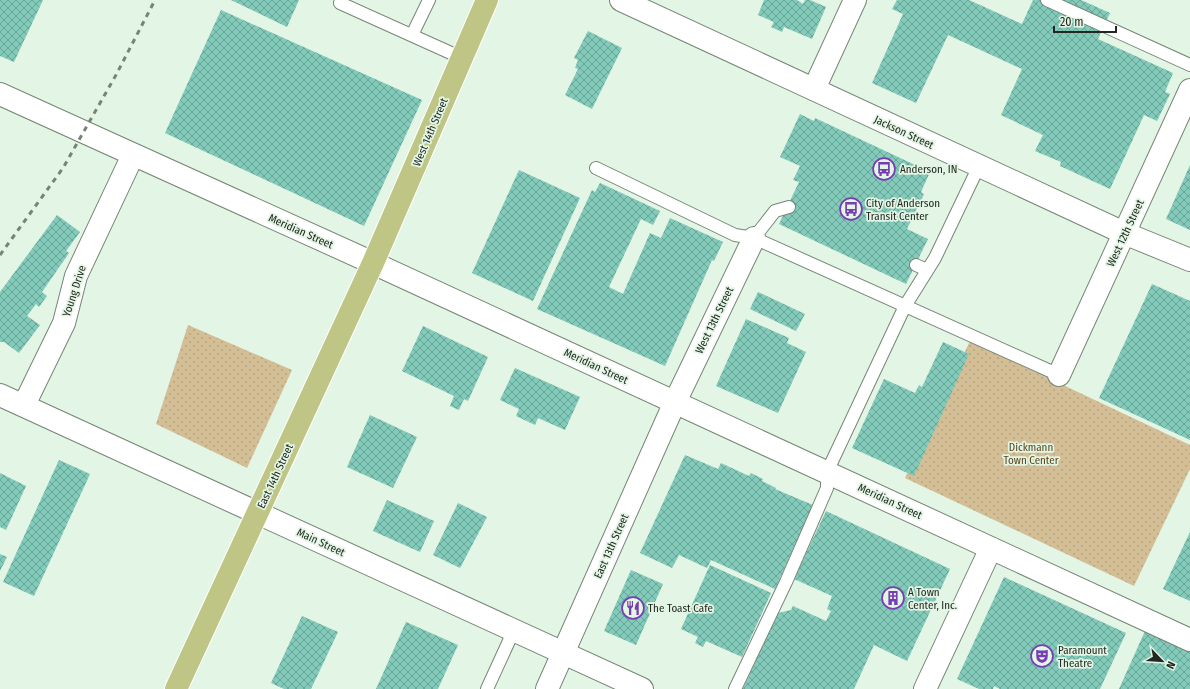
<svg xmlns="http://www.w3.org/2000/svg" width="1190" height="689" viewBox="0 0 1190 689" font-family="'Fira Sans Condensed',sans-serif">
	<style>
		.park { fill: url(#park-dots) }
		.building { fill: url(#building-cross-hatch) }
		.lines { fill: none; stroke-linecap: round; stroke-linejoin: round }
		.lane-casing { stroke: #768676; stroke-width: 14 }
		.street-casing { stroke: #768676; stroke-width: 24 }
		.secondary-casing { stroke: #768676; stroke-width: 24 }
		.primary-casing { stroke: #fff; stroke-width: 24 }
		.lane { stroke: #fff; stroke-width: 12 }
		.street { stroke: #fff; stroke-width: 22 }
		.secondary { stroke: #fff; stroke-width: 22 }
		.primary { stroke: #bfc685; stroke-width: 22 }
		.rail { stroke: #778377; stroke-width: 3; stroke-dasharray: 5 5; stroke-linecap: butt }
		.labels { text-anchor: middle; stroke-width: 3.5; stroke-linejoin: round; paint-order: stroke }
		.street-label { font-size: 11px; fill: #212821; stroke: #e3f5e4 }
		.poi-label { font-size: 11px; fill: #212821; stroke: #e3f5e4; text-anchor: start }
		.park-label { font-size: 11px; fill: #59461c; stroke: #e3f5e4 }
	</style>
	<defs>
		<pattern id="park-dots" width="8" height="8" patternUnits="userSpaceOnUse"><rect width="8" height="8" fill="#d3be96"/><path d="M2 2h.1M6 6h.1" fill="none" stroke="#b5a381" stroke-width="1.8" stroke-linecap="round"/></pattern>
		<pattern id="building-cross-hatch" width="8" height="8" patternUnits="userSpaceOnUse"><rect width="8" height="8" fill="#82cab9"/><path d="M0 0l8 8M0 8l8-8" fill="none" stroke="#6aa496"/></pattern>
	</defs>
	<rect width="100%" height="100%" fill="#e3f5e4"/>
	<path class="park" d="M188 325 292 370 247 468 156 424Z
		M970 341 1190 445V469L1134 586 905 478Z"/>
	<path class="building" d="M0 0H43L14 62 0 56Z
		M231 0H299L287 27Z
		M764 0H797L803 4 805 0H810L826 7 812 39 784 27 782 32 771 27 774 22 758 15Z
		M897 0H969L1022 24 1033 0H1081L1110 13 1098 39 1173 73 1165 92 1170 94 1157 121 1144 115 1110 189 1060 166 1061 162 1035 151 1043 135 1001 115 1022 69 948 35 916 103 872 83 903 14 892 9Z
		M221 10 422 100 364 226 165 133Z
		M588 31 622 48 592 109 565 95 578 69 575 68 578 60 574 58Z
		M800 114 814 121 815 118 930 172 921 192 924 194 907 229 928 239 906 284 779 224 799 182 793 180 800 166 780 157Z
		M1190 165V230L1166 219Z
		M519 170 580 198 533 301 472 273Z
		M600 183 660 211 653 225 641 219 609 287 623 294 650 233 661 238 670 218 723 242 714 261 712 260 665 366 537 309 592 190 595 192Z
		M57 215 80 232 66 251 69 253 42 292 47 296 39 307 36 304 27 316 40 325 19 353 4 342H0V292Z
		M1152 284 1190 301V440L1099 398Z
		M758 292 805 314 796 331 750 309Z
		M746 319 789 338 787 343 806 352 778 413 716 386Z
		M423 326 488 357 468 401 464 399 459 410 450 406 454 396 402 371Z
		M943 342 969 354 914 476 852 448 884 379 915 393 919 385 922 387Z
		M515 368 580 397 565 430 538 418 535 425 516 416 519 409 500 400Z
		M370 415 417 437 393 488 347 467Z
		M685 455 718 469 721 463 749 476 751 473 763 479 762 481 776 488 775 489 813 505 775 589 711 560 707 568 679 555 672 568 640 553Z
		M59 460 90 474 34 596 3 582Z
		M0 473 26 486 6 530 0 527Z
		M387 500 434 521 420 552 373 531Z
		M458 503 487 517 460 568 433 555Z
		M826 511 950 569 907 661 874 645 854 689H743L778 613 791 610 793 606 826 621 831 611 827 609 832 596 794 579Z
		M1190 532V601L1163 589Z
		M0 554 7 557 0 571Z
		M710 565 771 593 742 657 706 641 703 647 695 643 698 637 681 629Z
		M631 570 663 584 636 645 604 631Z
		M1004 577 1126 633 1100 689H1000L994 686 993 689H979L957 679Z
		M302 616 338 632 311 689H284L271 683Z
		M406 622 458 645 438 689H376Z
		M1145 631 1190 651V689H1119Z"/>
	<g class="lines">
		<g class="lane-casing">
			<path id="lane" d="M341 0 340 3 462 58
				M1047 0 1190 65
				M412 35 429 0
				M596 168 735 235 754 238 1059 375
				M754 238 775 211 789 207
				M916 265 927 270
				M487 689 514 630
				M735 689 786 582 827 488V472L905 306 935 258 979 166"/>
		</g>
		<g class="street-casing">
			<path id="street" d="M814 89 855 0
				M0 94 373 263 1190 640
				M1059 375 1190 90
				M24 405 64 323 76 276 133 155
				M547 689 675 402 754 238
				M925 689 991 548"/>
		</g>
		<g class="secondary-casing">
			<path id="secondary" d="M621 0 1124 233 1190 260
				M0 395 642 689"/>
		</g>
		<g class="primary-casing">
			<path id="primary" d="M176 689 373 263 487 0"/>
		</g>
		<use href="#lane" class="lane"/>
		<use href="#street" class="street"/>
		<use href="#secondary" class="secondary"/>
		<use href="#primary" class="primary"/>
		<path class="rail" d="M0 255 63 168 116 75 155 0"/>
	</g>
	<defs>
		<g id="bus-ring" transform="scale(1.15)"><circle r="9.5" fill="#e3f5e4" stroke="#773eb4" stroke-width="1.5"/><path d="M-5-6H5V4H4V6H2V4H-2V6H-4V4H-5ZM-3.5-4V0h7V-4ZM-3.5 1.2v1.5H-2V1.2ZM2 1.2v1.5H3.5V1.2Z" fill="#773eb4"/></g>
		<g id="building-ring" transform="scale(1.15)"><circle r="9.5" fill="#e3f5e4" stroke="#773eb4" stroke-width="1.5"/><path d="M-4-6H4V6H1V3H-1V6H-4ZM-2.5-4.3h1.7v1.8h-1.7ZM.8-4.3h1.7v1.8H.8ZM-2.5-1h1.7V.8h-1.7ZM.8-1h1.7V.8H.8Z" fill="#773eb4"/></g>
		<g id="restaurant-ring" transform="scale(1.15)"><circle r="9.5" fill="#e3f5e4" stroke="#773eb4" stroke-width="1.5"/><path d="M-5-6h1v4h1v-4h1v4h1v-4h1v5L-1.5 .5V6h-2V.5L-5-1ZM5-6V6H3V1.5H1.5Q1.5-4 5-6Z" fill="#773eb4"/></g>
		<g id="theatre-ring" transform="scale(1.15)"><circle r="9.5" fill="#e3f5e4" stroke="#773eb4" stroke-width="1.5"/><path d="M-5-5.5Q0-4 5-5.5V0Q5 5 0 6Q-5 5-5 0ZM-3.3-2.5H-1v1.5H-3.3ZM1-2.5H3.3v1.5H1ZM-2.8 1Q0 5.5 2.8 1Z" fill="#773eb4"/></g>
	</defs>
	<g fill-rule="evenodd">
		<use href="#bus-ring" x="884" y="169"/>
		<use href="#bus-ring" x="851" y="209"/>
		<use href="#building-ring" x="893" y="598"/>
		<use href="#restaurant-ring" x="633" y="608"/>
		<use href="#theatre-ring" x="1042" y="656"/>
	</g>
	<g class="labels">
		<g class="street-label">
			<text transform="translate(430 132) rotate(-67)" y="4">West 14th Street</text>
			<text transform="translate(904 132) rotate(25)" y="4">Jackson Street</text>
			<text transform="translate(301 231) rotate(24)" y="4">Meridian Street</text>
			<text transform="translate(1125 233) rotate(-65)" y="4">West 12th Street</text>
			<text transform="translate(74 291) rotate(-72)" y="4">Young Drive</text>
			<text transform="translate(714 320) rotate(-64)" y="4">West 13th Street</text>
			<text transform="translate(596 366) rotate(25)" y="4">Meridian Street</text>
			<text transform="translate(275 476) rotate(-65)" y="4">East 14th Street</text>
			<text transform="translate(890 501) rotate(25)" y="4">Meridian Street</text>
			<text transform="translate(321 542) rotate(25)" y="4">Main Street</text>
			<text transform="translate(611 546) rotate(-66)" y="4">East 13th Street</text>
		</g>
		<g class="poi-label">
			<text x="900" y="173">Anderson, IN</text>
			<text x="866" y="207">City of Anderson<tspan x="866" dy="13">Transit Center</tspan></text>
			<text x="908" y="596">A Town<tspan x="908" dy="13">Center, Inc.</tspan></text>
			<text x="648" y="612">The Toast Cafe</text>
			<text x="1058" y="654">Paramount<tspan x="1058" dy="13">Theatre</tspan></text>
		</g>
		<g class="park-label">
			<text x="1031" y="451">Dickmann<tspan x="1031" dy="13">Town Center</tspan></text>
		</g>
	</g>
	<g transform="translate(1162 661) rotate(115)" stroke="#e3f5e4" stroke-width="3" paint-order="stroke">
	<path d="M0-3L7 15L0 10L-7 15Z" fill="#212821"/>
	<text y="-6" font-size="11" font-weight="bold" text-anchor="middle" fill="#212821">N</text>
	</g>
	<path d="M1054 26v6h62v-6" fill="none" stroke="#212821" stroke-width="2"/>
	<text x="1060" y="26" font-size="12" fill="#212821" stroke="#e3f5e4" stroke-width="3" paint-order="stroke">20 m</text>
</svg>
